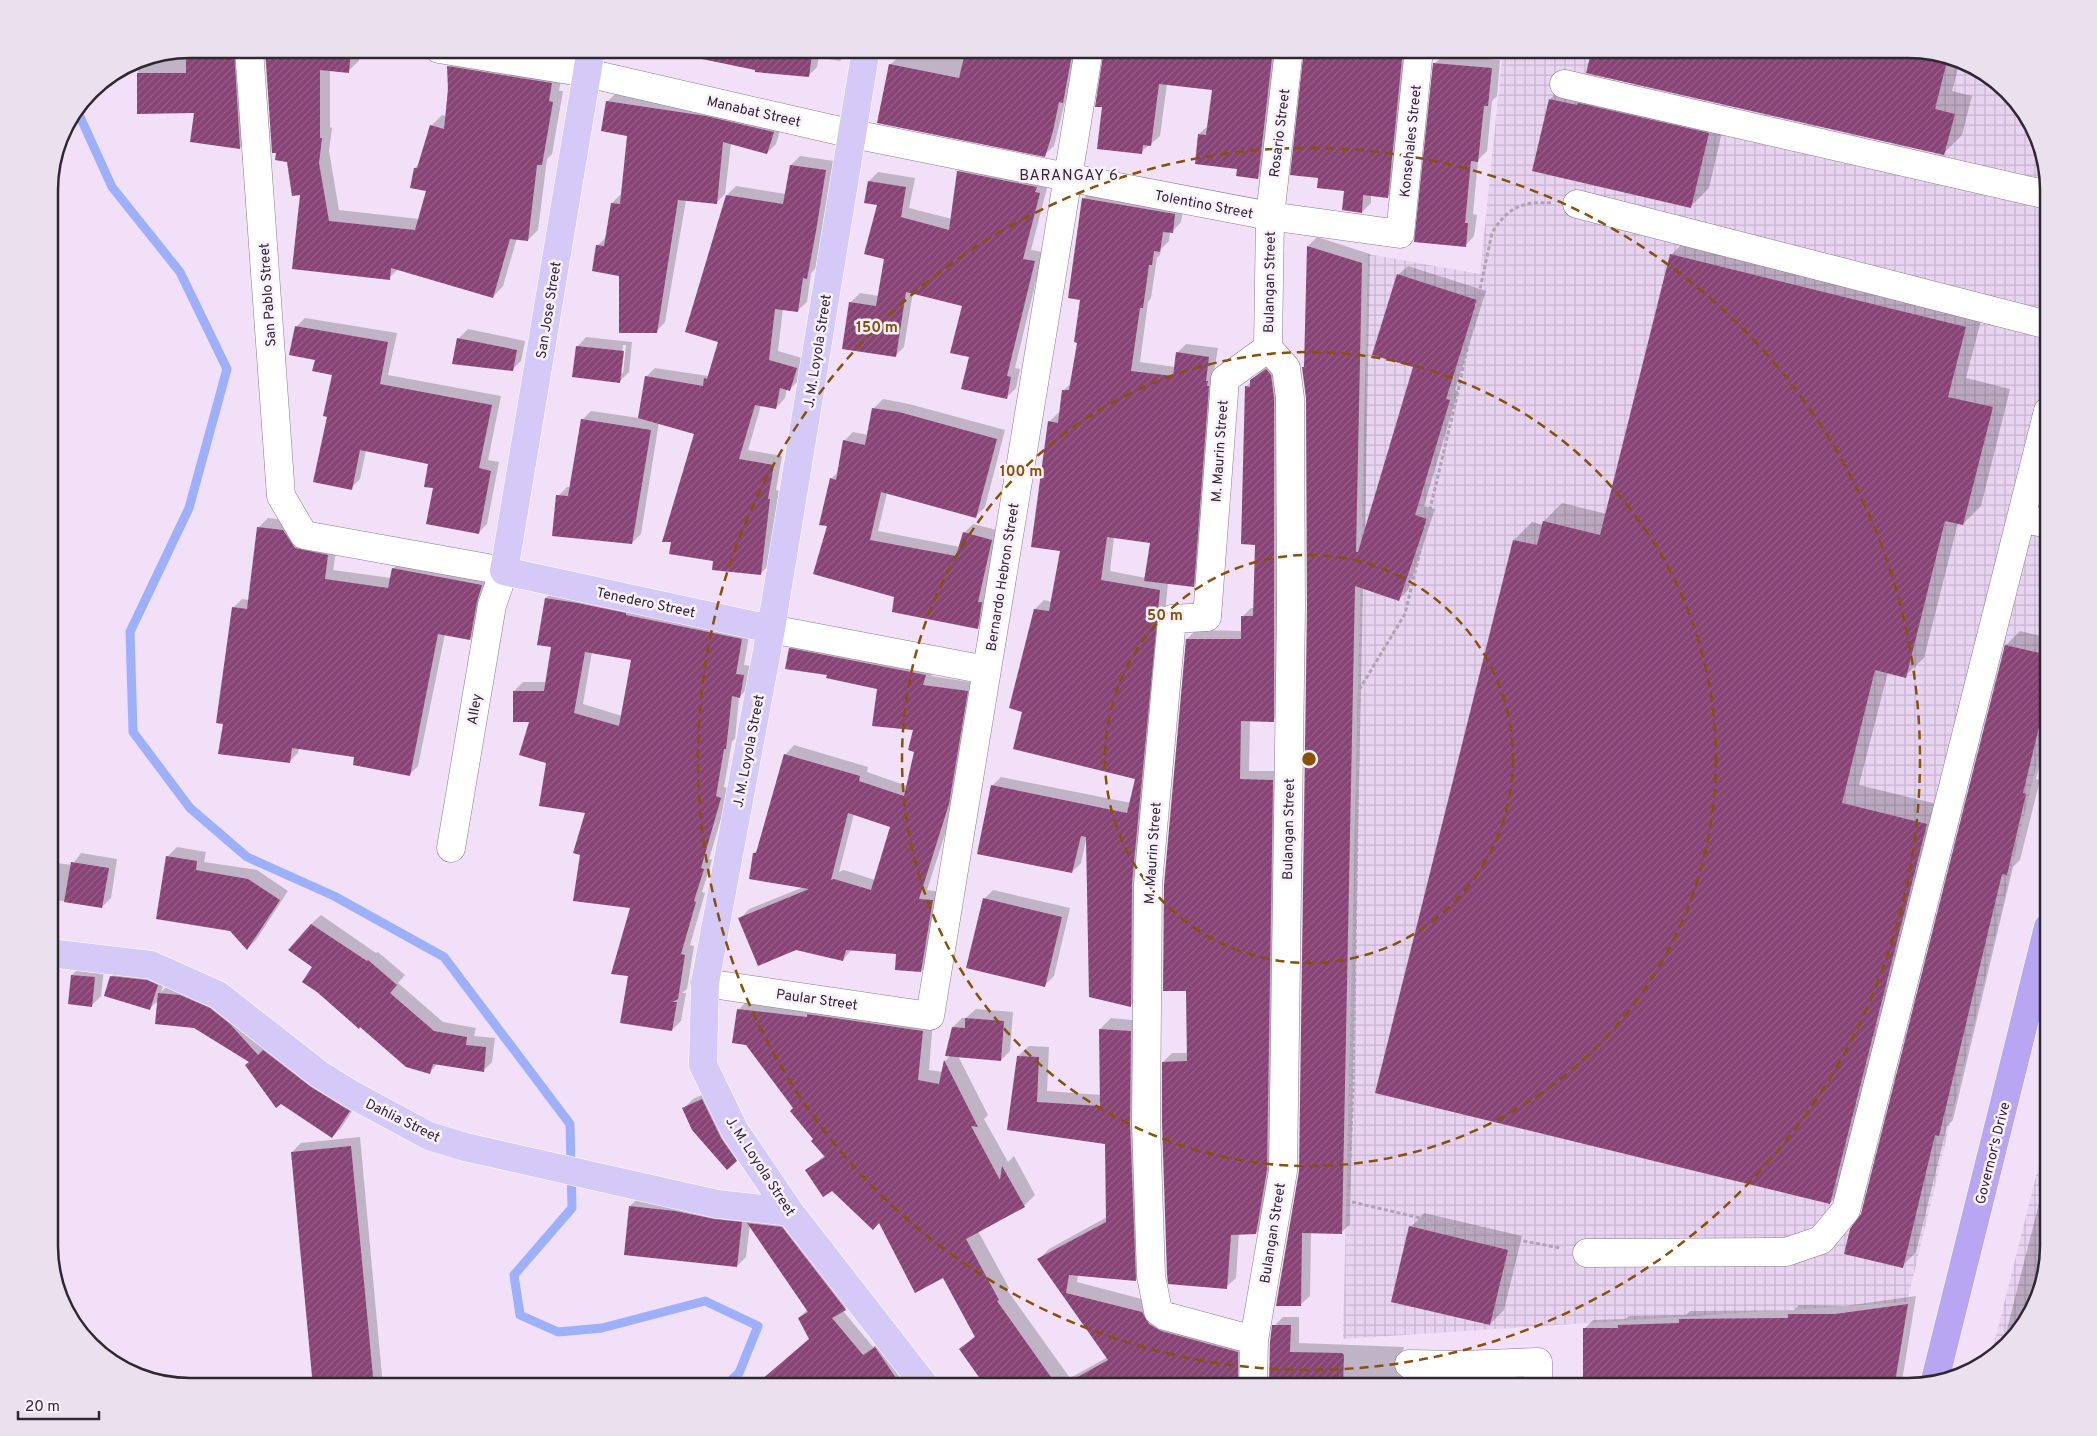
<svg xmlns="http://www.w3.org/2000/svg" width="2097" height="1436" viewBox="0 0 2097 1436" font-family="Overpass,sans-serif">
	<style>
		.industrial { fill: url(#industrial-grid) }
		.shadow { fill: #0003; fill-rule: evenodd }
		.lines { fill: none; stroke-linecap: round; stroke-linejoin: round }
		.stream { stroke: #9cb0fe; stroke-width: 9 }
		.building { fill: url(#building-hatch); fill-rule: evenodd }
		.minor-casing { stroke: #8c7c91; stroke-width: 29 }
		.major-casing { stroke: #fff; stroke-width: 29 }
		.highway-casing { stroke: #fff; stroke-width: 29 }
		.path { stroke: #b0a3b5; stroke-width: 3; stroke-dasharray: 4 2.5; stroke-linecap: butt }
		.minor { stroke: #fff; stroke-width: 28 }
		.major { stroke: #d5caf7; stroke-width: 28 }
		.highway { stroke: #b9a6f2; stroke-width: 28 }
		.ring { fill: none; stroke: #895202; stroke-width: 2.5; stroke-dasharray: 9 6 }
		.labels { text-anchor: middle; stroke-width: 5; stroke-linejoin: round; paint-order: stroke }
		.street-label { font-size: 14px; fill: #2f2831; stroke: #faf0fe }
		.neighbourhood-label { font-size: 15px; letter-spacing: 1px; fill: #2f2831; stroke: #faf0fe }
		.rim { fill: none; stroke: #2f2831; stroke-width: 2.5 }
		.centre { fill: #895202; stroke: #faf0fe; stroke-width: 2.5 }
		.ring-label { font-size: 15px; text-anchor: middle; font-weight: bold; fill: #895202; stroke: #faf0fe; stroke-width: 5; stroke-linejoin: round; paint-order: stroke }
	</style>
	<defs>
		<pattern id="industrial-grid" width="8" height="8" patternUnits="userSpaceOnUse" patternTransform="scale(1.25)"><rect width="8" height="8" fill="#e8d3f0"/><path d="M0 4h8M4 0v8" fill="none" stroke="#c7b5ce"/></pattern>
		<pattern id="building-hatch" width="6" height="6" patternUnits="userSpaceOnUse" patternTransform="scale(1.25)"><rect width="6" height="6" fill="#884275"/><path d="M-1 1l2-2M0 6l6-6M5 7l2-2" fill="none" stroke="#966188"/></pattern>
	</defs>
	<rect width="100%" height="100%" fill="#f1e0f7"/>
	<path class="industrial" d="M1503 49H1907L1986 73 2030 119 2048 189V717L1907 1302 1343 1339 1368 254 1480 274Z
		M2048 1128V1247L2024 1325 1991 1356Z"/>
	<path class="shadow" d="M190 49H243L249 139 240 148 191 141 196 112H139L138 59Z
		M267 49H360L359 61 348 71 330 69V127L332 128 329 151 339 210 419 219 428 190 415 168 419 164 431 126 442 115 446 116 449 67 459 56 562 73 559 91H563L552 154 547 159 538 230 528 240 517 238 503 286 493 297 398 269 389 278 293 268 301 193 266 52Z
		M660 49H850L840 61 819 57 817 67 808 76 756 69Z
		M909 49H1080L1072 92 1066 98 1054 146 1044 155 890 65 899 56 907 57Z
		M1105 49H1281L1267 169 1258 178 1238 168 1196 163 1199 134 1209 125 1213 89 1167 84 1160 136 1141 152 1104 106Z
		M1305 49H1411L1397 187 1388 196 1371 195V203L1362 212 1345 190 1319 177Z
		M1460 49H1489L1488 59 1500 60 1497 96 1492 101 1487 151 1478 160 1473 214 1477 215 1474 236 1465 246 1434 64 1444 55 1459 56Z
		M1593 49H1907L1959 65 1952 91 1972 96 1962 135 1943 154 1587 72Z
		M1568 81 1726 115 1709 188 1691 206 1550 99Z
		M616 93 782 123 776 144 767 153 731 143 725 194 716 203 686 200 665 322 656 332 620 274 597 246 607 236 612 203 621 194 629 134 607 102Z
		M800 156 834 161 816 268 811 273 807 302 797 311 783 308 778 351 805 359 799 380 790 389 787 388 785 398 776 408 761 405 748 450 782 456 776 490 779 491 770 564 761 573 715 560 696 433 659 422 641 534 632 543 558 496 567 487H571L582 420 591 411 639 418 646 377 655 368 708 376 710 374 720 341 727 195 736 186 786 194 791 165Z
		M967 162 1048 184 1031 250 1043 252 1015 368 1020 369 1016 388 1006 398 970 356 963 305 913 292 904 347 895 356 843 348 851 302 860 293 879 296 885 258 878 204 865 202 869 181 878 172 915 178 909 208 952 219 958 171Z
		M1093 189 1184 205 1181 222 1172 232 1170 231 1169 241 1161 249 1160 255 1157 258 1151 298 1148 302 1140 362 1175 367 1177 353 1186 344 1218 348 1214 372 1202 577 1193 586 1168 582 1141 873 1140 996 1131 1005 1086 840 1081 863 1072 872 992 786 1001 777 1131 803 1137 778 1024 711 1035 609 1044 600 1052 602 1061 550 1049 422 1058 413H1061L1064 390 1072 382 1078 342 1082 299 1070 297 1084 198ZM1114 537 1151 542 1146 578 1110 571Z
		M1317 237 1370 254 1365 530 1415 367 1398 275 1408 266 1486 291 1455 390 1458 391 1424 506 1435 509 1408 590 1399 599 1363 587 1350 1224 1341 1233 1311 1232 1310 1296 1300 1305V1171L1308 608 1307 398 1303 367 1306 364 1308 246Z
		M1689 237 1984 309 1966 378 2010 389 1981 506 1963 524 1958 523 1924 658 1905 676 1888 672 1859 785 1945 806 1848 1185 1830 1203 1514 540 1532 522 1543 525 1544 521 1562 503 1607 514 1671 255Z
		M305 318 397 333 388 375 501 396 488 460 499 462 487 524 478 533 434 487 430 463 366 450 360 479 351 488 328 416 333 374 316 359 296 327Z
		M468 329 525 341 521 361 512 370 459 338Z
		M586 337 632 342 629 372 620 381 577 347ZM623 345H626L623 373H620Z
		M1275 361 1280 366 1282 711 1273 720H1250L1249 771H1282L1276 1160 1265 1224 1256 1233H1239L1236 1278 1226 1287 1163 1062 1172 1053H1189L1187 639 1196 630 1242 631V617L1251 608H1255L1256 543 1246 387 1261 371Z
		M883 399 909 404 1005 430 985 507 976 516 887 493 878 531 960 547 964 533 973 524 1001 531 986 618 977 627 896 597 829 525 831 479 839 471 844 441 853 432 868 435 874 408Z
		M268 518 292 521 337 546 333 570 391 578 393 569 402 559 491 576 479 630 470 639 445 634 418 766 409 775 356 756 299 748 298 753 289 762 224 723 233 608 242 599 249 600 259 527Z
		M555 589 750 630 744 665 752 666 749 687 739 697 735 739 732 741 724 787 730 789 709 859 712 860 702 892 705 893 690 945 694 946 687 989 682 993H686L681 1021 672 1030 629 975 632 907 586 812 547 762 531 721 514 691 523 682H547L552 646 546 598ZM592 652 632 659 622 716 583 704Z
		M2020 631 2048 638V730L2036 779 2040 780 2020 860 2013 867 1953 1120 1947 1126 1916 1252 1902 1266 1862 1214 2006 645Z
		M799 640 935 666 931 676 976 683 958 794 927 890 942 892 930 962 921 971 898 953 852 949 843 960 740 919 749 909 804 887 754 853 758 849 785 755 794 745 868 767 867 772 907 786 915 751V729L878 688 829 674 790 649ZM854 814 892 826 875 880 844 870 839 872Z
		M177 847 206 852 204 862 257 870 288 891 256 940 247 948 168 856Z
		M81 853 117 859 111 898 102 907 49 899V862L72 865Z
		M993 890 1070 908 1054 976 1045 985 984 899Z
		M321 915 376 953 378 952 405 975 398 983 443 1022 476 1028 474 1036 495 1038 492 1062 483 1071 438 1063 430 1072 314 967 311 924Z
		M81 966 104 968 101 996 92 1005 72 975Z
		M121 967 166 976 161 992 168 985 190 987 358 1102 341 1128 332 1137 250 1062 159 1000 150 1008 111 977Z
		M749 999 933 1020 929 1070 943 1072 945 1061 951 1055 953 1027 962 1018H966L976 1009 1013 1012 1010 1051 1001 1060 958 1056 988 1115 984 1119 1008 1162 1014 1156 1035 1195 1024 1206 978 1231 1009 1288 1007 1290 1070 1378 1108 1357 1039 1259 1049 1249 1107 1217 1106 1143 1008 1129 1018 1056 1029 1046 1049 1047 1047 1091 1101 1095 1100 1029 1111 1018 1141 1021 1146 1269 1136 1280 1078 1274 1077 1282 1153 1302 1248 1341 1247 1369 1236 1379 1200 1377 1206 1387H988L961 1349 976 1335 944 1276 880 1221 807 1171 825 1155 795 1108 738 1010Z
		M711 1091 745 1151 736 1160 684 1108 693 1099Z
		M360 1137 383 1387H314L292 1152 301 1143Z
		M2048 1168V1247L2024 1325 2003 1345Z
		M639 1197 751 1214 750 1223 758 1215 791 1218 854 1300 843 1311 873 1347 884 1339 923 1387H775L766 1377 810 1339 799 1318 808 1309 750 1224 746 1257 737 1266 625 1254 630 1206Z
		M1424 1213 1522 1236 1504 1310 1490 1324 1411 1227Z
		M1916 1296 1901 1387H1584V1329L1593 1320 1625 1319 1629 1316 1686 1315 1690 1311 1794 1310 1799 1305 1845 1306Z
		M1283 1317H1299V1343L1404 1347 1402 1353 1526 1370 1527 1387H1270L1271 1342 1274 1326Z"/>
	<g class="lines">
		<path class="stream" d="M77 110 112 187 180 272 227 369 189 508 130 632 133 732 190 808 247 857 334 896 444 957 570 1124 572 1208 514 1275 520 1315 558 1332 602 1328 705 1301 758 1326 739 1373 724 1387"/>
	</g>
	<path class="building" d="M234 49 240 149 190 142 194 113 137 114V73H186V50Z
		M265 49H351L349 73 320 70V138H322L319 163 329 221 415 230 426 191 410 188 414 168H417L430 125 444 129 448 90 447 66 552 83 549 101 553 102 542 165H537L528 241 510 239 493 298 391 268 390 280 292 269 300 195 292 196 287 162 275 160 276 153H272Z
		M703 49H761L812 54 809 77 755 72V70L702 59Z
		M966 49H1073L1063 103 1059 102 1053 131 1045 157 877 123 889 64 959 78Z
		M1104 49H1273L1258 179 1236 176 1237 169 1195 164 1198 134 1206 135 1212 90 1159 84 1151 146 1143 145 1142 154 1097 149 1102 107H1095Z
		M1304 49H1403L1388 198 1363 195 1362 213 1342 210 1344 191 1317 188 1318 178 1290 175Z
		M1592 49H1907L1947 61 1935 109 1955 114 1944 155 1586 73Z
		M1433 63 1492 68 1488 106H1484L1478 162 1471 161 1465 223H1468L1466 247 1414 242Z
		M1549 99 1577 105 1578 103 1709 133 1691 208 1532 171Z
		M606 101 706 116 774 132 767 154 723 142 717 204 678 200 657 333H619V276L592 271 596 245 604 246 611 203 620 204 627 136 601 131Z
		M790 165 826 170 816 231 807 279 803 278 798 312 775 309 769 360 797 368 790 391 780 388 776 409 755 405 739 459 774 465 768 499H770L761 575 712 570 713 561 669 554 671 542H662L694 434 638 418 645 376 703 386 704 378 707 379 718 342 685 332 726 195 783 204Z
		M957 171 1037 187 1035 192 1040 193 1023 259 1035 261 1007 376 1011 377 1007 399 961 389 969 357 950 353 962 306 906 292 896 357 842 349 849 302 876 306 884 259 864 254 877 205 864 203 868 181 906 187 901 217 949 230Z
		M1082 198 1175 214 1173 233 1163 232 1160 252 1154 251 1152 265H1149L1143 308H1140L1131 371 1173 376 1176 352 1209 357 1206 381H1208L1207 386H1209L1194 587 1144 581 1150 543 1107 537 1101 580 1160 590 1132 883 1131 1007 1089 997 1086 837 1081 836 1072 873 977 854 991 785 1127 813 1135 779 1013 749 1022 712 1009 708 1034 609 1049 611 1060 551 1031 547 1048 421 1058 423 1062 390H1069L1077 343 1074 342 1080 300 1068 298Z
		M1307 246 1362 263 1356 552H1358L1413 367 1372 355 1397 274 1477 300 1446 399 1450 400 1415 515 1427 519 1399 601 1355 586 1342 1234 1302 1233 1301 1306H1276L1299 1171 1307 608 1306 398 1302 367H1304Z
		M1670 254 1966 327 1948 397 1993 407 1963 525 1945 521 1906 678 1875 670 1842 803 1927 824 1830 1204 1375 1093 1513 540 1537 545 1543 521 1600 535Z
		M295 326 388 342 380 384 492 405 479 468 491 471 479 534 426 524 433 488 424 487 428 464 360 450 352 490 313 482 327 417 323 416 332 375 312 371 315 360 289 355Z
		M457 338 517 350 513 371 452 364Z
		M576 346 624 351 620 383 572 377Z
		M1266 369 1271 375 1274 399V722L1241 721 1240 779 1273 780 1267 1170 1256 1234 1231 1235 1227 1289 1168 1284 1167 1274 1162 1123V1062L1187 1061 1186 991H1163L1164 885 1186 639H1241V616H1253L1255 545 1241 544 1245 386 1250 387V380Z
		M872 408 899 412 997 439 976 518 881 492 870 540 956 556 963 532 992 540 978 602H982L978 629 892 612 894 597 813 574 827 526 819 525 830 478 836 480 843 440 865 445Z
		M581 419 651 430 632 544 552 536 556 495 568 496Z
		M257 527 283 530 295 548 328 555 325 579 388 588 392 568 482 585 477 602 470 640 438 634 410 776 353 765 354 757 292 748 290 763 218 754 223 724 216 723 232 607 247 609Z
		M545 598 577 603 626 613V615L742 639 736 674 744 675 740 698 732 696 726 749H724L716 796 721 798 701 868 704 869 694 901 696 902 681 954 685 955 678 999 672 1002H677L672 1031 620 1023 628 976 611 974 630 908 573 901 580 855 573 853 585 813 539 806 546 763 519 755 529 722H513V691H544L551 647 537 645ZM585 652 631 660 619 726 574 713Z
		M2005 645 2048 655V690L2023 793 2026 794 2007 875 2002 874 1939 1136 1935 1135 1903 1268 1844 1254 1850 1229 1861 1214Z
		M789 648 926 675 923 685 968 691 949 804 919 899 933 900 921 972 895 970 896 954 846 950 843 961 796 950 758 966 738 918 809 889 749 879 753 853H756L784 754 860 776 859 781 904 796 914 752 908 750 913 730 872 726 877 689 826 678 827 675 785 669ZM848 813 890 827 871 890 834 879 831 880Z
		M166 856 197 861 196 870 248 879 280 900 247 950 230 931 156 919Z
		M71 862 109 868 102 908 64 902Z
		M983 898 1062 917 1045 987 966 968Z
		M311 924 367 961 368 960 397 985 390 993 434 1031 467 1037 466 1045 486 1047 484 1072 433 1064 430 1074 406 1067 360 1027 359 1029 317 992 302 982 312 967 288 950Z
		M71 975 95 977 92 1007 68 1004Z
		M110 976 147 980 158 985 150 1010 104 996Z
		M158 993 180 995 210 1008 230 1024 258 1055 263 1050 311 1087 350 1111 332 1138 281 1104 276 1108 245 1065 249 1062 194 1028 155 1024Z
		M737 1009 807 1017V1014L923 1031 918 1080 939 1084 944 1060 978 1127 971 1126 1000 1180 1002 1166 1025 1207 966 1239 999 1300 997 1301 1058 1387H986L959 1349 975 1337 943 1278 915 1293 879 1223 873 1230 832 1191 823 1197 805 1170 825 1157 811 1141 813 1139 790 1111 793 1108 746 1045 732 1043Z
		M965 1018 1004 1021 1001 1061 945 1056 952 1027 965 1028Z
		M1099 1029 1131 1031 1130 1123 1136 1281 1069 1275 1066 1293 1142 1312 1149 1324 1161 1331 1238 1352V1381L1184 1377 1189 1387H1060L1108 1360 1037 1259 1106 1222 1105 1144 1007 1130 1017 1056 1039 1057 1037 1102 1100 1106Z
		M702 1099 721 1138 737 1161 727 1170 692 1130 682 1108Z
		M351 1146 374 1387H313L291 1152Z
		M629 1206 675 1211 714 1219 742 1222 737 1267 624 1255Z
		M747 1223 782 1227 843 1306 846 1310 832 1318 863 1355 875 1347 902 1387H753L809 1339 798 1318 808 1312Z
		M1409 1226 1508 1250 1490 1325 1391 1302Z
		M1908 1304 1895 1382H1821V1385L1800 1384V1387H1749V1380L1687 1379V1385L1583 1387V1328H1618V1325L1679 1323V1319L1788 1318V1314H1835Z
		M1272 1325H1291L1290 1352 1342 1353 1344 1355 1343 1387H1269L1270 1342Z
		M1409 1380H1447V1387H1409Z"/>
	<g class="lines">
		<g class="minor-casing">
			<path id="minor" d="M249 49 281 496 304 535 504 571 492 605 451 848
				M439 49 587 73 853 134 1097 183 1270 216 1400 234 1419 49
				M1564 84 2048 195
				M1577 204 2048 325
				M2021 518 2048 524
				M771 629 986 670
				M705 983 930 1016 1089 49
				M1587 1253 1786 1252 1821 1240 1846 1210 2048 411
				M1254 1340 1165 1316 1158 1311 1151 1276 1146 1123 1148 884 1172 619 1207 617 1225 379 1268 348
				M1409 1364 1461 1365 1538 1362V1387
				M1253 1387 1254 1340 1283 1171 1291 608 1290 398 1286 368 1268 348 1270 216 1289 49"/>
		</g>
		<g class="major-casing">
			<path id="major" d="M591 49 504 571 771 629
				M866 49 771 629 705 983 703 1065 735 1131 790 1212 926 1387
				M49 953 151 965 218 995 319 1074 351 1094 429 1136 465 1147 717 1204 790 1212"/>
		</g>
		<g class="highway-casing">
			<path id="highway" d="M1935 1380 2048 927"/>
		</g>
		<path class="path" d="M1551 203C1522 201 1507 208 1492 233L1457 396 1405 614 1359 690 1353 1086 1348 1201 1497 1236 1561 1248"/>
		<use href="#minor" class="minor"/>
		<use href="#major" class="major"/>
		<use href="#highway" class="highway"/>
	</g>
	<g class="ring">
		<circle cx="1309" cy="759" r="204"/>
		<circle cx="1309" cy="759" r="407"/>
		<circle cx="1309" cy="759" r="611"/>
	</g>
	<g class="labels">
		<g class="street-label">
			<text transform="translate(754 111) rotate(13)" y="5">Manabat Street</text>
			<text transform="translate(1279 133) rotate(-83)" y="5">Rosario Street</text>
			<text transform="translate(1410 141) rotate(-84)" y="5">Konsehales Street</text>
			<text transform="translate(1204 204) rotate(11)" y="5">Tolentino Street</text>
			<text transform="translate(1269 282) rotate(-89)" y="5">Bulangan Street</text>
			<text transform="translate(267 295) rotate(-94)" y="5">San Pablo Street</text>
			<text transform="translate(548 310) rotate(-81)" y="5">San Jose Street</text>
			<text transform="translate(817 351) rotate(-81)" y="5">J. M. Loyola Street</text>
			<text transform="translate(1219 451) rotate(-86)" y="5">M. Maurin Street</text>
			<text transform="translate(1002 577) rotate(-81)" y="5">Bernardo Hebron Street</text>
			<text transform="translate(646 602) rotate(12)" y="5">Tenedero Street</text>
			<text transform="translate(474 709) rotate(-80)" y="5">Alley</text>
			<text transform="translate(748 751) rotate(-79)" y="5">J. M. Loyola Street</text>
			<text transform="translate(1288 829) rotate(-89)" y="5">Bulangan Street</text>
			<text transform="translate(1152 853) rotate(-86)" y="5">M. Maurin Street</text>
			<text transform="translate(817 999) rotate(8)" y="5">Paular Street</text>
			<text transform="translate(403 1120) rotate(26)" y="5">Dahlia Street</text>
			<text transform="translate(1992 1153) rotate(-76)" y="5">Governor's Drive</text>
			<text transform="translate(761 1166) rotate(57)" y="5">J. M. Loyola Street</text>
			<text transform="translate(1272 1233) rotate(-81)" y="5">Bulangan Street</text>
		</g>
		<g class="neighbourhood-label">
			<text x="1069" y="180">BARANGAY 6</text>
		</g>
	</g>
	<path d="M0 0H2097V1436H0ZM190 58H1908A132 132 0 0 1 2040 190V1246A132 132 0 0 1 1908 1378H190A132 132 0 0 1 58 1246V190A132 132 0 0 1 190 58Z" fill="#eae0ee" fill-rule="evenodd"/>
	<path class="rim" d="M190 58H1908A132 132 0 0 1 2040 190V1246A132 132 0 0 1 1908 1378H190A132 132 0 0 1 58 1246V190A132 132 0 0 1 190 58Z"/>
	<circle cx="1309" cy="759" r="8" class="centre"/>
	<g class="ring-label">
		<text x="877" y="332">150 m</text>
		<text x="1021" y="476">100 m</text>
		<text x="1165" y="620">50 m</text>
	</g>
	<path d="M18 1411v8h81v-8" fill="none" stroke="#2f2831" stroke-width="2.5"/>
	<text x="25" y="1411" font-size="15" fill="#2f2831" stroke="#faf0fe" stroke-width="4" paint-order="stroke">20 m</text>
</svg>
